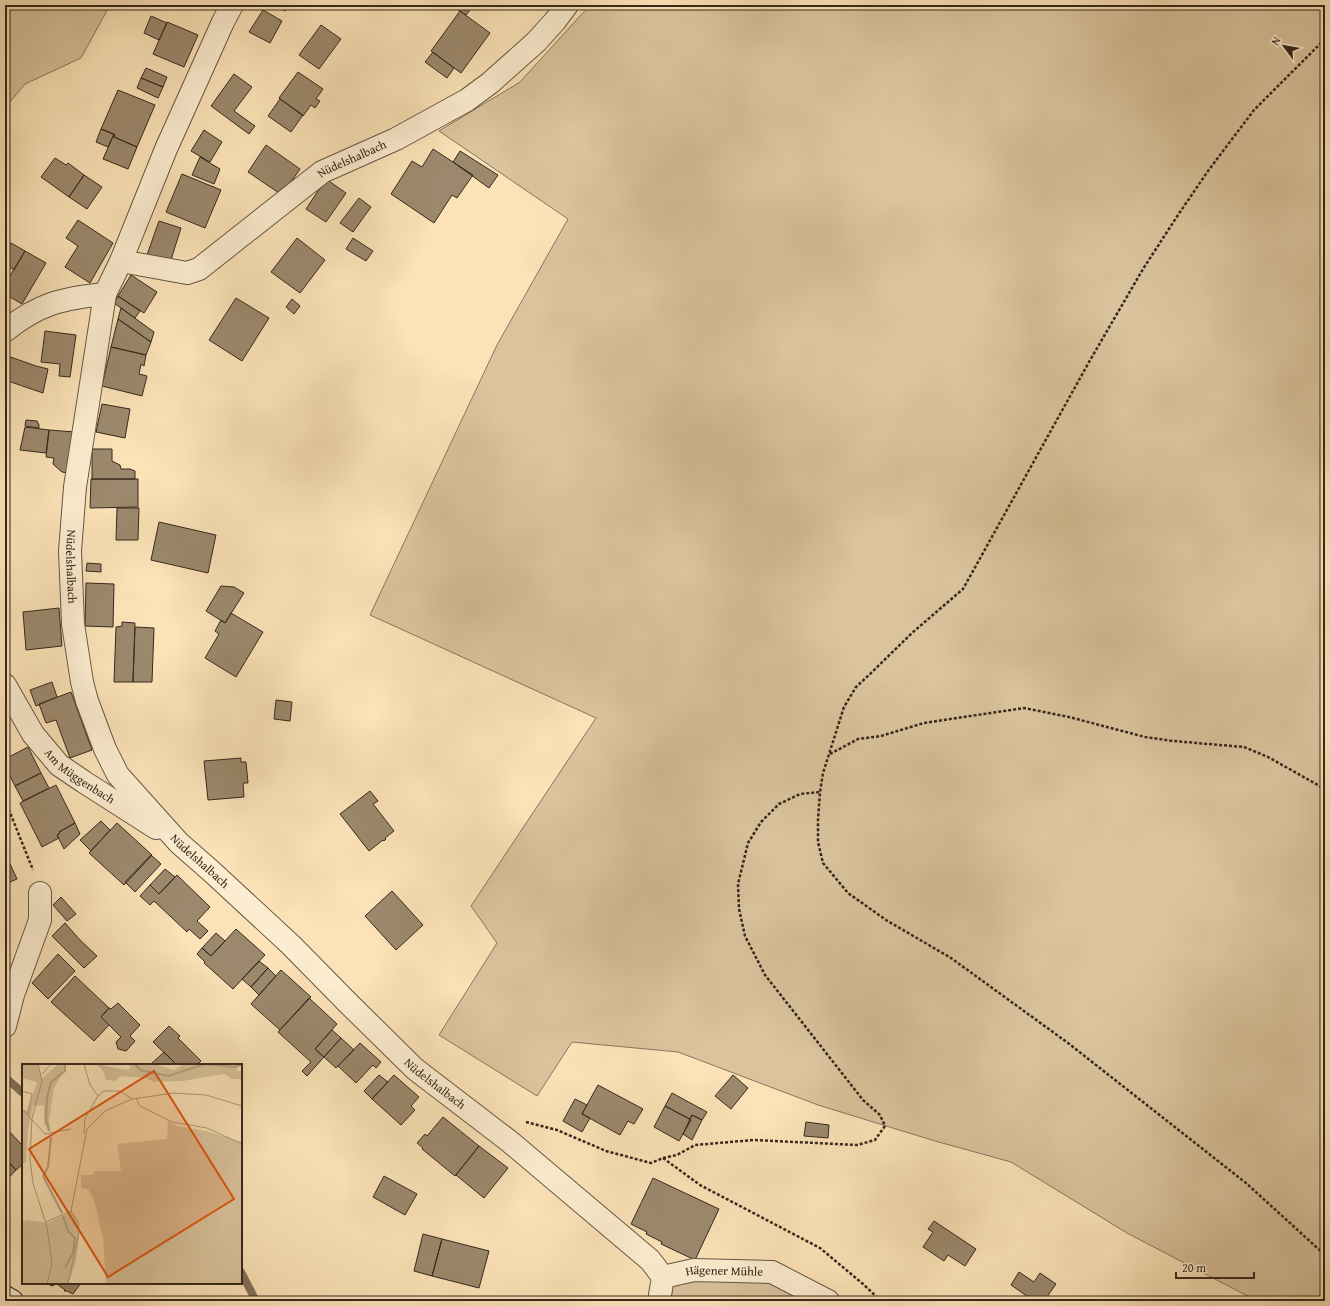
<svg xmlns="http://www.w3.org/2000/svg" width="1330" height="1306" viewBox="0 0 1330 1306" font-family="'Gentium Book Plus',serif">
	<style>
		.green { fill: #dac39d; stroke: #88765d }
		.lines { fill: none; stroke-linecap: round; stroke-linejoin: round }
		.stream { stroke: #84725a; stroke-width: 8 }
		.building { fill: #9c896d; stroke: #36281d }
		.minor-casing { stroke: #675744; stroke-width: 24 }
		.secondary-casing { stroke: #36281d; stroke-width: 24 }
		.path { stroke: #36281d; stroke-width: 2.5; stroke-dasharray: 3 2; stroke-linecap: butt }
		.minor { stroke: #fcedd0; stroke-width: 22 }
		.secondary { stroke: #fcedd0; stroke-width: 22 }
		.labels { text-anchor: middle; stroke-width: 4; stroke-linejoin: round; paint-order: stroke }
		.street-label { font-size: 12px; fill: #36281d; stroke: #fcedd0 }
		.inset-river { fill: none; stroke: #b8a383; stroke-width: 2 }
		.inset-road { fill: none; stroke: #ac9879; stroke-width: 1 }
		.view { fill: #df570d; fill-opacity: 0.15; stroke: #df570d; stroke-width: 2 }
		.inset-edge { fill: none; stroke: #36281d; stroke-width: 2 }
	</style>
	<rect width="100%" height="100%" fill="#fbe3b7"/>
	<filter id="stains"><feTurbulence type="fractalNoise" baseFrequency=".005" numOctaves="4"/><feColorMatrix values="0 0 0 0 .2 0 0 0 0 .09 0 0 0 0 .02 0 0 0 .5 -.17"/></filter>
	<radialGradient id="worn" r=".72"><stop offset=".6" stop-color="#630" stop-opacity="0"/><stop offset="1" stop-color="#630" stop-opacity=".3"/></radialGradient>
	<path class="green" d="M5 5H110L81 58 25 84 5 108Z
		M590 5H1325V1301H1257L1127 1233 1011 1162 935 1141 818 1105 678 1052 572 1042 537 1096 439 1035 497 943 471 906 596 718 370 615 497 345 568 219 439 131 520 82Z
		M666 1278 771 1280 813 1301H664Z"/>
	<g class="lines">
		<path class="stream" d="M7 1079 23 1093
			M241 1272 256 1301"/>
	</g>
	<path class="building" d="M276 5H288V6L285 11Z
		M296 5H306L302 10Z
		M450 5H472L473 6 466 15Z
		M472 5H483L479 10Z
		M263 10 282 21 270 43 249 32Z
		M460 11 490 33 461 73 431 51Z
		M151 16 167 23 159 40 144 33Z
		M167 22 198 35 184 67 153 54Z
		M321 25 341 39 319 69 299 55Z
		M433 52 454 68 447 78 425 62Z
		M146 68 167 77 163 87 141 78Z
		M298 72 323 89 316 99 320 101 315 108 311 105 303 116 279 98Z
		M234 74 252 87 234 111 255 126 249 134 211 106Z
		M141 78 163 87 158 98 137 88Z
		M118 90 155 105 137 147 114 137 115 135 101 129Z
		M280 99 303 115 291 132 268 116Z
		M101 129 114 134 108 147 96 142Z
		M204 130 222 142 210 162 191 151Z
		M114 134V137L137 147 128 169 103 159Z
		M266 145 300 169 282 195 248 172Z
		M433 149 473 175 457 198 452 195 434 223 391 194 412 161 422 167Z
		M460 151 498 175 489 188 453 162Z
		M200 157 220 169 214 184 192 175Z
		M55 158 66 165 68 163 84 175 69 197 41 177Z
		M182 174 221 190 205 228 166 212Z
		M84 175 102 187 87 209 69 197Z
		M326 179 346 193 326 222 306 209Z
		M359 198 371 207 353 232 340 223Z
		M78 220 113 243 90 283 65 267 78 246 66 238Z
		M159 221 181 228 170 263 147 255Z
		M297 238 325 260 300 293 271 272Z
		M353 238 373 251 366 261 346 249Z
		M11 243 25 251 14 270 5 264V253Z
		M25 251 46 263 22 304 5 294V284Z
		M131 275 157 292 144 313 118 296Z
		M118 296 140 311 135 318 114 303Z
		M236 298 269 318 242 361 209 340Z
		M292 299 300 306 294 314 286 307Z
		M121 308 154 332 151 342 118 319Z
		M118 319 151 342 146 355 111 347Z
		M45 331 76 335 70 377 59 376 60 364 41 362Z
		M111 347 146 355 144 366 141 364 139 374 147 376 142 396 102 386Z
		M5 355 36 366 48 369 43 393 5 380Z
		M102 404 130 409 125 438 96 432Z
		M26 420 37 421 39 425V428L25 426Z
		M25 427 49 430 46 453 20 450Z
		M49 430 75 432 68 473 62 472 53 464 54 458 46 457Z
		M5 438 9 456 5 457Z
		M92 449H112V461L120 465 121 469H130L135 471V479H92Z
		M91 479H138V507L90 508Z
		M117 508H139L138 540H116Z
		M159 522 216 535 208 573 151 560Z
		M87 563 101 564V572L86 571Z
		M86 583 114 584 113 627 85 626Z
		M221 586 234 587 244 593 225 623 206 611Z
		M59 608 62 646 26 650 23 612Z
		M231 613 263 632 236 677 205 658 219 634 215 631 221 620 225 623Z
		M122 622 135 623 133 682H114L116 627 122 626Z
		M135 627 154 628 152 682H133Z
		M52 682 57 697 36 706 30 690Z
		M71 692 92 750 70 758 56 720 46 723 39 704Z
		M276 700 292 702 290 721 274 719Z
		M28 747 41 773 15 786 5 766V759Z
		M241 758V762H246L248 783H243L244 797 208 800 204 761Z
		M41 773 49 788 23 801 15 786Z
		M56 785 75 823 59 832 60 833 57 835 59 838 42 847 20 803Z
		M370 791 378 801 373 804 394 831 385 838 386 839 384 841 383 840 369 851 340 814Z
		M101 821 110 830 91 851 80 840Z
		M75 823 80 834 64 849 57 835 60 833 59 832Z
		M117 823 152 855 124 885 89 853Z
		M5 853 17 879 5 884Z
		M151 855 161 864 135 892 125 882Z
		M165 869 175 877 159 894 150 885Z
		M177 875 210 907 197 921 208 931 200 939 189 929 187 932 154 901 150 905 140 896 150 885 159 894Z
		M392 891 423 925 396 950 365 916Z
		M61 897 76 914 67 921 53 905Z
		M65 923 80 940 97 956 84 968 52 936Z
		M236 929 265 955 233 989 204 963 205 962 197 954 202 948 211 956Z
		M216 933 225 941 211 956 202 948Z
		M58 954 75 971 48 999 32 983Z
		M259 961 268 968 251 987 242 979Z
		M268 968 276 976 259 995 251 987Z
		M281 970 311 997 280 1030 251 1004Z
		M75 976 109 1008 101 1017 109 1025 94 1041 51 1002Z
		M309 998 337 1024 315 1049 324 1057 307 1076 302 1071 311 1062 278 1032Z
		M118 1003 140 1025 130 1036 135 1041 126 1051 118 1049 116 1042 121 1037 101 1017 109 1008 111 1009Z
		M169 1026 180 1036 178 1038 201 1061 197 1065H177L153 1042Z
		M332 1030 341 1038 324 1057 315 1049Z
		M341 1038 354 1050 336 1068 324 1057Z
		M360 1043 381 1062 376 1068 373 1065 356 1083 338 1066Z
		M164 1052 177 1065H150Z
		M379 1075 388 1082 372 1099 364 1091Z
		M394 1075 419 1097 411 1106 415 1110 401 1125 372 1099Z
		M733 1075 748 1088 731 1109 715 1096Z
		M598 1085 643 1109 634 1124 628 1121 620 1135 582 1114Z
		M672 1093 707 1112 702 1120 692 1115 690 1119 665 1106Z
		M575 1099 587 1105 582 1114 590 1118 582 1132 563 1121Z
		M665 1106 691 1120 679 1141 654 1127Z
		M692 1115 702 1120 692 1140 683 1134Z
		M443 1117 479 1146 455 1176 422 1149 423 1148 417 1143 425 1134 427 1136Z
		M806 1122 829 1125 828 1138 804 1136Z
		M5 1127 23 1146V1164L16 1170 5 1158Z
		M479 1146 508 1168 484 1198 456 1175Z
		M5 1158 16 1170 5 1182Z
		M384 1176 417 1194 405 1215 373 1197Z
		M653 1178 719 1209 695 1260 661 1244 662 1242 646 1234 647 1232 631 1224Z
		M934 1221 976 1249 965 1266 948 1255 944 1261 923 1247 933 1232 928 1229Z
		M423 1234 442 1239 432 1276 414 1271Z
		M442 1239 489 1251 479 1288 432 1276Z
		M1019 1272 1034 1282 1040 1273 1056 1284 1044 1301H1034L1011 1285Z
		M48 1283H81L73 1294 67 1291H64L65 1290 57 1284 51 1286Z"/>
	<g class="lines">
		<g class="minor-casing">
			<g id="minor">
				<path id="s1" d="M232 5 223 22 166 149 121 261 105 294 75 487 70 551 73 624 82 682 87 701 105 749 118 775 179 843 211 871 291 945 348 1003 415 1069 509 1141 650 1260 663 1277 659 1301"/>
				<path id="s2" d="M121 261 187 273 199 269 322 172 396 139 467 100 490 83 536 42 555 21 567 5"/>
				<path d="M5 331C38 304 63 298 105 294"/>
				<path id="s3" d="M5 685 33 734 59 765 84 782 156 828"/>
				<path d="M5 1026 13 995 40 920V893"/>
				<path id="s4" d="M663 1277 694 1270 772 1272 828 1301"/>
			</g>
		</g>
		<g class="secondary-casing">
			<path id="secondary" d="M5 1297 12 1301"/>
		</g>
		<path class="path" d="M196 5 202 9
			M1325 39 1254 110 1208 171 1178 215 1143 269 1089 362 963 589 912 633 869 675 856 687 844 707 823 773 820 792 818 820V842L823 863 848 893 886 920 951 958 1068 1043 1246 1183 1325 1255
			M830 754 858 739 881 736 924 723 1024 708 1069 717 1145 737 1173 741 1244 747 1268 757 1325 789
			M5 800 33 870
			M526 1122 557 1130 606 1151 651 1163 663 1158 677 1155 695 1145 754 1140 857 1145 875 1140 885 1126 880 1115 863 1100 765 975 745 936 739 909 738 884 748 843 761 822 779 804 800 794 820 792
			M663 1158 700 1185 820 1248 863 1284 881 1301"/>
		<use href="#minor" class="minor"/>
		<use href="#secondary" class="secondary"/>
	</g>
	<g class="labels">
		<g class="street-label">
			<text dy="4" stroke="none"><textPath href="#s2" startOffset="269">Nüdelshalbach</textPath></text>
			<text dy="4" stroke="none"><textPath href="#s1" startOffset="591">Nüdelshalbach</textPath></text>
			<text dy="4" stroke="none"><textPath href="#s3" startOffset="120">Am Müggenbach</textPath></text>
			<text dy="4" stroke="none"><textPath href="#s1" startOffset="926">Nüdelshalbach</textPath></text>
			<text dy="4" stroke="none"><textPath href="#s1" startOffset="1250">Nüdelshalbach</textPath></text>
			<text dy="4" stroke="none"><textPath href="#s4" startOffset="62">Hägener Mühle</textPath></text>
		</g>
	</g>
	<g transform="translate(22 1064)">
		<rect width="220" height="220" fill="#fbe3b7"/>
		<path d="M0 0H15L20 15 36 0H43L44 3 32 24 27 57 29 68 22 60V41L11 42 6 65 4 99H0V46H5L15 18 0 14ZM74 0 104 6 108 5V0H132L152 6 162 0H217L215 7H220V15H210L202 10 161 17 131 18 125 14 98 12 94 17 84 16 80 5ZM146 57 155 62 184 67 220 78V220H84L81 174 72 135 66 125 59 124V111H71L73 107H99L95 80 145 75ZM49 148 55 158 57 174 54 197 46 220H0V159L5 156 26 159Z" fill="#dac39d"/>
		<path class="inset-river" d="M113 0 118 6 146 12 183 0 211 3 220 1M27 67 24 55 25 34 29 18 43 7V0M29 73 26 103 21 112 40 149M41 152 46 167 53 174 51 189 43 204"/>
		<path class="inset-road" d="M16 0 20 17 10 54 8 96 11 119 25 163 30 200 25 220M62 0 68 21 76 32M20 10 29 0M0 27 10 30 6 51M114 34 118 42 150 58 185 64 220 80M0 45 23 70 49 65M62 70 63 54 76 32 82 27H98L110 35M49 147 65 65 83 47 110 35 152 29 184 31 220 42M24 158 49 147M46 220 57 168 56 158 49 147"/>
		<path class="view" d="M132 7 212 135 86 213 7 85Z"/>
		<rect width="220" height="220" class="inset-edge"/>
	</g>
	<rect width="1330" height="1306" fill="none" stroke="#fbe3b7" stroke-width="20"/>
	<rect x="6" y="6" width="1318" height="1294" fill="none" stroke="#36281d" stroke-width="2"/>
	<rect x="10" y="10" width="1310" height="1286" fill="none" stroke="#36281d"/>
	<g transform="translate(1284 46) rotate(302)" stroke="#fcedd0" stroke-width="3" paint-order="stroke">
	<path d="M0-3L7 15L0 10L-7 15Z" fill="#36281d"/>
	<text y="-6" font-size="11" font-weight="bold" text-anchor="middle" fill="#36281d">N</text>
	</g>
	<path d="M1176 1272v6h78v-6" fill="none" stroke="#36281d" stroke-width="2"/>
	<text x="1182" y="1272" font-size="12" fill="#36281d" stroke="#fcedd0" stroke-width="3" paint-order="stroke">20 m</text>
	<rect width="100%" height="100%" filter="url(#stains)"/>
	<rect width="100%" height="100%" fill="url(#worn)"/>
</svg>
